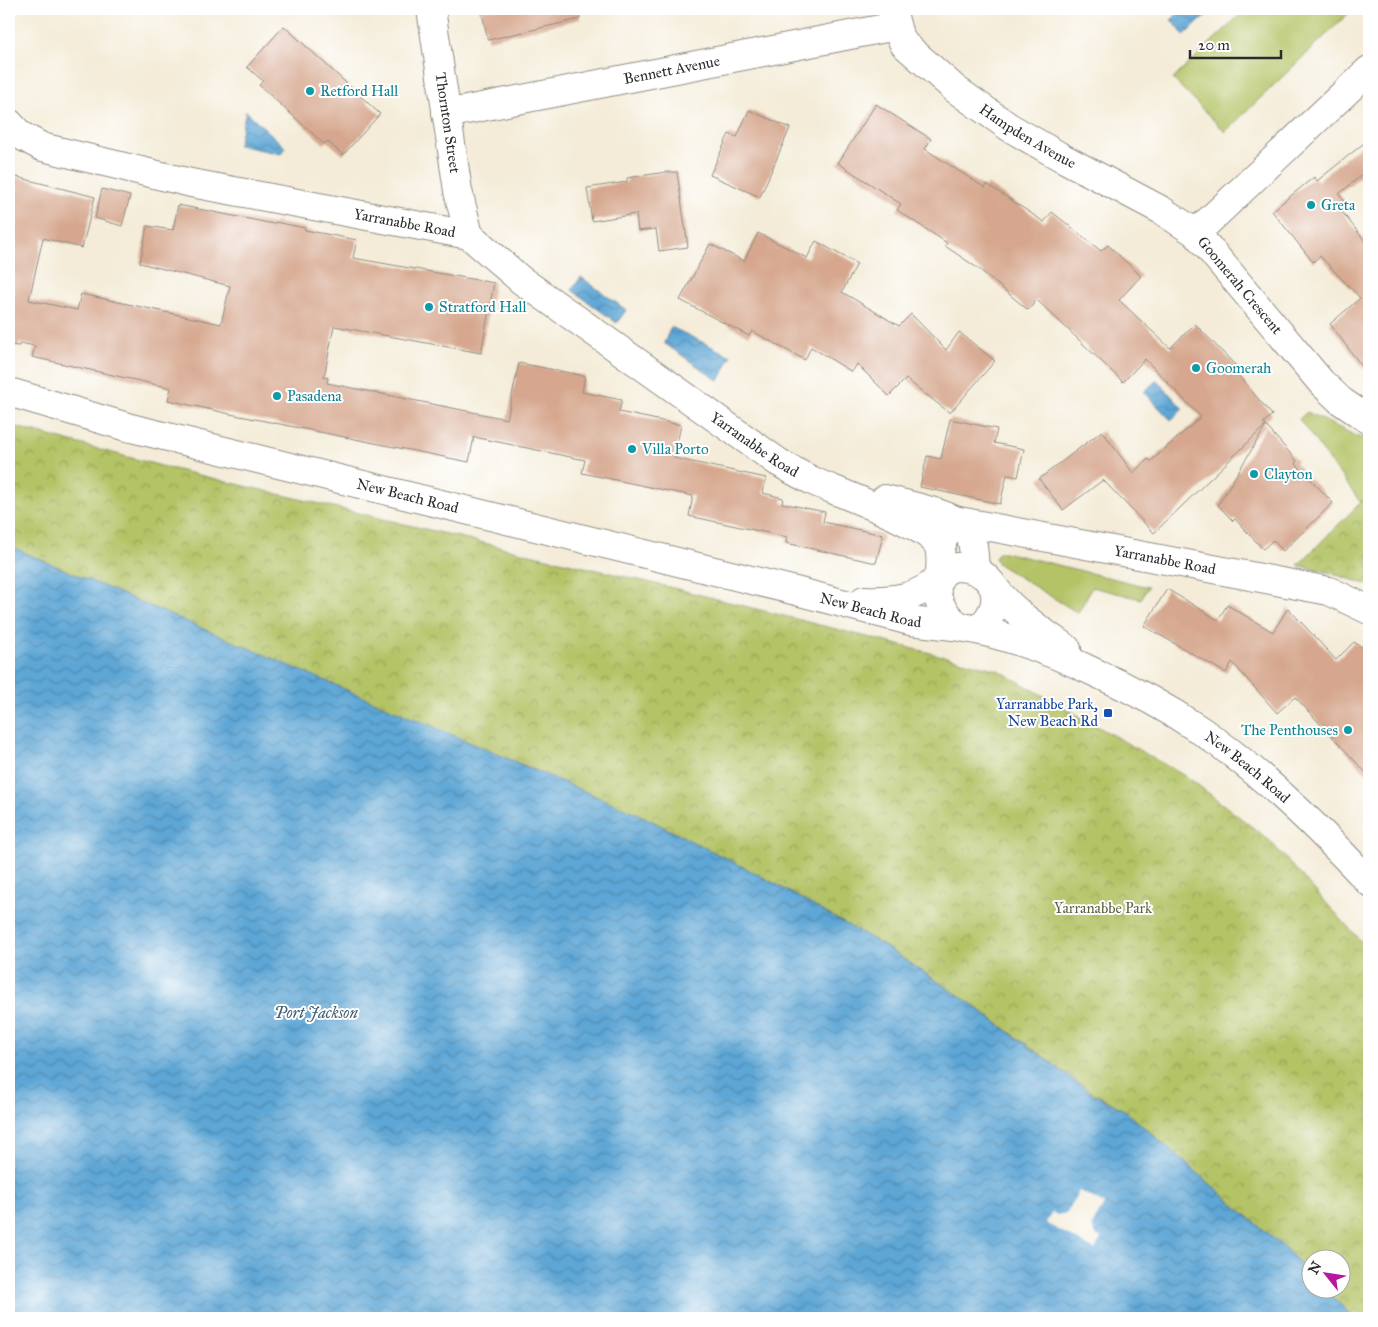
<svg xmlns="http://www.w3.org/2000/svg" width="1378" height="1327" viewBox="0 0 1378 1327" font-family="'IM FELL Great Primer',serif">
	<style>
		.green { fill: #b3c365; stroke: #6f7748 }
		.park { fill: url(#park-crowns); stroke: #6f7748 }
		.water { fill: url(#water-waves); stroke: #446880 }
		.pier { fill: #f4ecd8 }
		.building { fill: #d6a78e }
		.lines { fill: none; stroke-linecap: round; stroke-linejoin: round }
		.minor-casing { stroke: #908c82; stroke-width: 30 }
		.minor { stroke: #fff; stroke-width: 28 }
		.culture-dot { fill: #0f9aa8; stroke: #fff; stroke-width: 2 }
		.transit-dot { fill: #1a4fb4; stroke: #fff; stroke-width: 2 }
		.labels { text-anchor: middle; stroke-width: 4; stroke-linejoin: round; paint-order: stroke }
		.street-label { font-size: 15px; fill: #2b2b2b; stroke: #fff }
		.culture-label { font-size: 15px; fill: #0d838f; stroke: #fff; text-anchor: start }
		.transit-label { font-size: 15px; fill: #164399; stroke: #fff; text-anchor: end }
		.park-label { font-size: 15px; fill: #5b603f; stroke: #fff }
		.water-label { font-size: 16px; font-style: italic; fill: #3f5c6f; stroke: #fff }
	</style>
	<defs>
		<pattern id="park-crowns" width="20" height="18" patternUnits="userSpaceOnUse" patternTransform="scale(1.25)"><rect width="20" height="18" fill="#b3c365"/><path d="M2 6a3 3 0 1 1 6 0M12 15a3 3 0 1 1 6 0" fill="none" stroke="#929f53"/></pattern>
		<pattern id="water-waves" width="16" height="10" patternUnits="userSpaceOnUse" patternTransform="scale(1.25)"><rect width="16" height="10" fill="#5da6d5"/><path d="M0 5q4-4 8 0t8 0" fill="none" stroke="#4d87ad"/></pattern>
	</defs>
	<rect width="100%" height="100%" fill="#fff"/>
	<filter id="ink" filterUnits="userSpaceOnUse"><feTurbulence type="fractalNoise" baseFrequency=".02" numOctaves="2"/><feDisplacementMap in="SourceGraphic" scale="10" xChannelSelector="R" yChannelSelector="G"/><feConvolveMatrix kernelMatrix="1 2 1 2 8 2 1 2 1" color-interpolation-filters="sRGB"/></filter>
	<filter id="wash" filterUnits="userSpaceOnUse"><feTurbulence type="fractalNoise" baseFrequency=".0096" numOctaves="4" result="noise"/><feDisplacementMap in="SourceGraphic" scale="20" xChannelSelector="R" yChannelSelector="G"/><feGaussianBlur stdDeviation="1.12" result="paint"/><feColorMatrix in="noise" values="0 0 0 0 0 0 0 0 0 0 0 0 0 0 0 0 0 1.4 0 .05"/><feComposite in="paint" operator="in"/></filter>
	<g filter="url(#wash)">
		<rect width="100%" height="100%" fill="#f4ecd8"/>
		<path class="green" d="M1246 9H1353L1225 132 1173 79Z
			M1307 412 1356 436 1369 441V585L1325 571 1298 565 1361 503 1299 419Z
			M999 552H1004L1148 587 1141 599 1092 587 1078 613 998 564 995 558Z"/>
		<path class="park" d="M9 425 165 467 677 589 998 670 1190 779 1269 840 1369 950V1318H1354L1326 1290H1340V1260H1310V1274L1288 1251 1124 1110 1089 1090 970 1003 884 946 761 876 638 814 379 705 9 546Z
			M1369 494V585L1325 571 1298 565Z"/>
		<path class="water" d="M1183 9H1214L1184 35 1171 20Z
			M246 111 286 148 281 154 238 145Z
			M581 277 626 310 617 323 572 290Z
			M671 327 731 356 719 381 664 343Z
			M1157 380 1183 409 1171 420 1144 392Z
			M9 546 638 814 761 876 884 946 970 1003 1088 1091 1124 1110 1288 1251 1310 1274V1290H1326L1354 1318H9Z"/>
		<path class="pier" d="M1079 1191 1104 1204 1092 1226 1096 1235 1101 1238 1095 1250 1046 1223 1052 1212 1057 1215 1067 1213Z"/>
		<g id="blocks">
			<path class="building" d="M481 9H579L580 19 488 40Z
				M284 26 380 114 343 155 327 141 324 144 259 85 263 81 247 67Z
				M876 104 931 139 925 149 985 188 987 184 1044 222 1052 212 1101 251 1108 245 1141 276 1119 300 1170 348 1195 324 1240 370 1237 374 1272 415 1263 423 1266 425 1154 533 1103 480 1063 510 1039 479 1102 431 1133 473 1148 459 1151 461 1201 417 1145 359 1123 382 1037 300 1028 310 979 269 945 246 947 243 897 210 901 204 838 163Z
				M749 110 790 128 760 197 710 175 729 134 737 137Z
				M1369 139V169L1339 194 1346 203 1339 208 1369 246V376L1330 324 1360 298 1320 256 1313 262 1272 211 1314 177 1317 181Z
				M666 172H677L688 247 659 251 656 229 638 231 636 214 592 221 587 188 627 182V178Z
				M9 175 95 197 82 248 43 238 29 300 77 310 81 294 221 324 230 286 140 263 147 226 173 230 178 205 274 224 275 222 305 228V230L357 240 353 258 494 283 481 353 334 326 324 377 328 378 327 383 507 419 519 363 585 376 582 392 622 400 619 412 681 425 674 458 766 478 763 493 783 498 782 503 825 512 823 522 883 535 876 563 786 543 787 537 689 516 693 496 582 473 585 460 474 437 469 462 230 414 168 400 171 388 32 357 35 346 20 343 19 346 9 345Z
				M102 189 130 196 122 226 95 218Z
				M758 233 807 258 816 241 857 264 842 292 899 326 911 314 946 350 959 332 995 361 950 413 906 379 889 396 857 364 852 372 811 347 805 360 752 331 749 336 680 300 710 244 744 261Z
				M950 419 997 429 994 443 1024 449 1018 477 1007 475 1000 504 920 487 927 456 941 459Z
				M1266 426 1297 461 1295 463 1333 503 1283 551 1273 540 1263 549 1235 519 1233 521 1218 505Z
				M1167 589 1218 620 1227 605 1273 632 1288 608 1336 660 1354 642 1369 652V776L1295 697 1277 713 1232 662 1226 673 1144 626Z"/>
		</g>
	</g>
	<g filter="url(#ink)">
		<use href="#blocks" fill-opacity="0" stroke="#908c82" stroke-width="1"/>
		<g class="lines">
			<g class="minor-casing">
				<g id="minor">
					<path id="s1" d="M431 9 458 191 469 235"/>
					<path id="s2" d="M892 9 898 32 904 44 955 89 1009 127 1061 157 1161 210 1196 233"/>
					<path id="s3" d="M1369 70 1196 233 1321 382 1341 401 1369 420"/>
					<path id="s4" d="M446 114 896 26"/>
					<path id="s5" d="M9 123 20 135 42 147 191 183 469 235 521 280 778 462C790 469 802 476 815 482 840 493 926 524 938 545 942 554 940 566 940 576"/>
					<path id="s6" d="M9 392 127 427 796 591 910 621 962 627"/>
					<path d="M885 499C903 504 960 515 968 530 974 541 974 557 975 569"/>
					<path id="s7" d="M940 551 944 537 959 521 1329 591 1369 610"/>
					<path d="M955 567C986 566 1008 592 987 620 961 654 909 579 955 567Z"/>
					<path d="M991 583C1011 611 1039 629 1067 649"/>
					<path d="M864 600C892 601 917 599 938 579"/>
					<path id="s8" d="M967 628C1013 637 1055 653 1096 673 1132 689 1167 708 1200 730 1262 772 1318 827 1369 882"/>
				</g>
			</g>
			<use href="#minor" class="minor"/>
		</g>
	</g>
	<g class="culture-dot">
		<circle cx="310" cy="91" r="5"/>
		<circle cx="1311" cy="205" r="5"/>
		<circle cx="429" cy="307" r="5"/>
		<circle cx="1196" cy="368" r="5"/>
		<circle cx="277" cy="396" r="5"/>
		<circle cx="632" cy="449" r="5"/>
		<circle cx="1254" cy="474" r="5"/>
		<circle cx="1348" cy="730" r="5"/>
	</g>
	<rect class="transit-dot" x="1103" y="708" width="10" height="10" rx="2.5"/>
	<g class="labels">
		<g class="street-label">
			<text dy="5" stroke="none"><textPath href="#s4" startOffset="230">Bennett Avenue</textPath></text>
			<text dy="5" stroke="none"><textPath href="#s1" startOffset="115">Thornton Street</textPath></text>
			<text dy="5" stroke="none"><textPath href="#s2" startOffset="192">Hampden Avenue</textPath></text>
			<text dy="5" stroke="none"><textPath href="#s5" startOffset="412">Yarranabbe Road</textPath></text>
			<text dy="5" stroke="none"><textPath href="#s3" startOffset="306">Goomerah Crescent</textPath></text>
			<text dy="5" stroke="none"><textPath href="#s5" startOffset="832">Yarranabbe Road</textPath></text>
			<text dy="5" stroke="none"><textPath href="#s6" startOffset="412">New Beach Road</textPath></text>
			<text dy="5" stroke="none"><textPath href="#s7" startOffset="246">Yarranabbe Road</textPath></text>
			<text dy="5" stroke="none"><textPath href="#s6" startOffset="889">New Beach Road</textPath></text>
			<text dy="5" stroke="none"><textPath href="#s8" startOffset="316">New Beach Road</textPath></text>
		</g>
		<g class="culture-label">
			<text x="320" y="96">Retford Hall</text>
			<text x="1321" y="210">Greta</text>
			<text x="439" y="312">Stratford Hall</text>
			<text x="1206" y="373">Goomerah</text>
			<text x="287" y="401">Pasadena</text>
			<text x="642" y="454">Villa Porto</text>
			<text x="1264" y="479">Clayton</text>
			<text x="1338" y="735" text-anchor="end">The Penthouses</text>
		</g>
		<g class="transit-label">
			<text x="1098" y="709">Yarranabbe Park,<tspan x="1098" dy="17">New Beach Rd</tspan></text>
		</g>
		<g class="park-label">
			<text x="1103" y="913">Yarranabbe Park</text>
		</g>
		<g class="water-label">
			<text x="316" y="1018">Port Jackson</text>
		</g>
	</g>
	<rect width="1378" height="1327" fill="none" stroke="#fff" stroke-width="30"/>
	<g transform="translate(1326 1274) rotate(300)"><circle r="24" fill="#ffffff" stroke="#aaaaaa"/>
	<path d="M0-4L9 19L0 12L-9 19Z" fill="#b5179e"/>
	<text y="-8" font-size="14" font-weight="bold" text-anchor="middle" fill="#2b2b2b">N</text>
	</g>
	<path d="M1190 50v8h91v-8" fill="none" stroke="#2b2b2b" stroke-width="2.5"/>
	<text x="1198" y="50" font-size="15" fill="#2b2b2b" stroke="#ffffff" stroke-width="4" paint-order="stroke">20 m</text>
</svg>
